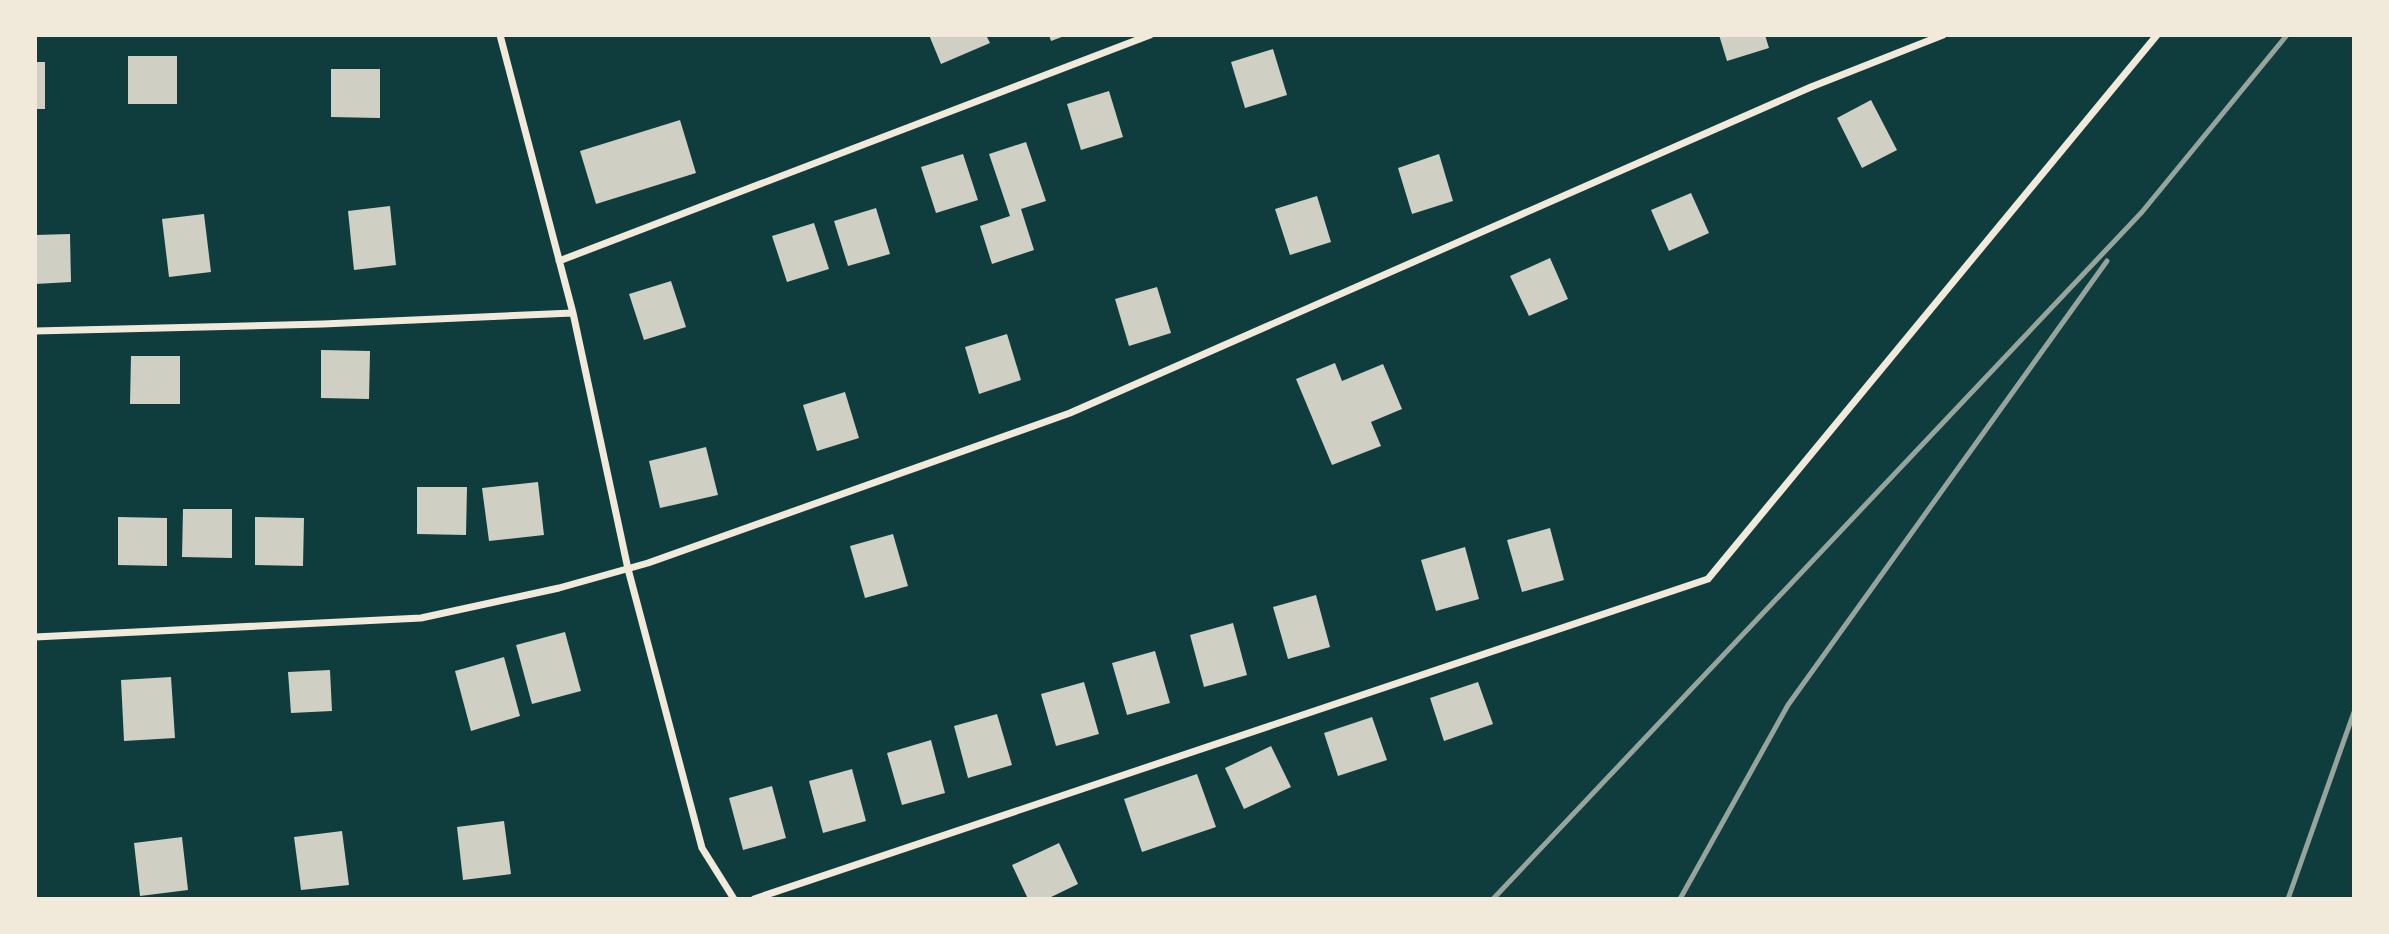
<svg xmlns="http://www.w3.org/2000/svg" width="2389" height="934" viewBox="0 0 2389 934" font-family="Raleway,sans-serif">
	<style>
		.building { fill: #cfcfc3 }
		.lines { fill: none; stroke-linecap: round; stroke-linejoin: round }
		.minor { stroke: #f1e9da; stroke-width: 7 }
		.rail { stroke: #97a49c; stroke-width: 5 }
	</style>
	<rect width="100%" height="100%" fill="#0f3d3e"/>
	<path class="building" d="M929 35H986L990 43 941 64Z
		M1049 35H1067L1051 41Z
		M1719 35H1765L1769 48 1727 61Z
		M1273 49 1287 95 1245 108 1231 62Z
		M128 56H177V104H128Z
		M35 62H45V109H35Z
		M331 69H380V118L331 117Z
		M1109 91 1123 137 1081 150 1067 104Z
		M1871 100 1897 150 1862 168 1837 118Z
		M680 120 696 173 596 204 580 151Z
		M1026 142 1046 201 1021 209 1034 250 992 264 980 226 1010 216 989 154Z
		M963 154 978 200 936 213 921 167Z
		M1439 154 1453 201 1412 214 1398 168Z
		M1691 193 1709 233 1669 251 1651 210Z
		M1317 196 1331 242 1290 255 1275 209Z
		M390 206 396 265 354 270 348 211Z
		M876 208 890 254 848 266 834 221Z
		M204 214 211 272 169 277 162 219Z
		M814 223 829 269 787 282 772 236Z
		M70 234 71 282 35 284V235Z
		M1550 258 1568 299 1529 316 1510 276Z
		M671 281 686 327 644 340 629 294Z
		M1157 287 1171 333 1129 346 1115 299Z
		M1007 334 1021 380 979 394 965 347Z
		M321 350 370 351 369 399 321 398Z
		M131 356H180V404H130Z
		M1335 363 1342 381 1383 364 1402 409 1371 422 1381 446 1332 465 1296 379Z
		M845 392 859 438 817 451 803 405Z
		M706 447 718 495 660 508 649 461Z
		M538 482 544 535 489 541 482 488Z
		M417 487H467L466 535 417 534Z
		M183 509H232V558L182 557Z
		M118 517 167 518V566L118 565Z
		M255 517 304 518 303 566 255 565Z
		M1550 528 1564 580 1522 592 1507 540Z
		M893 534 908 586 865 598 850 546Z
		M1465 547 1479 599 1436 611 1421 560Z
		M1316 595 1330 647 1288 659 1273 607Z
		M1233 623 1247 675 1204 687 1190 635Z
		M565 632 581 691 532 704 516 645Z
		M1155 651 1170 703 1127 715 1112 663Z
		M504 657 520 716 471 731 455 671Z
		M330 670 332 711 291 713 288 672Z
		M171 677 175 738 124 741 121 680Z
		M1084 682 1099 734 1056 746 1041 694Z
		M1478 682 1493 724 1444 741 1430 698Z
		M997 714 1012 765 968 778 954 726Z
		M1372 717 1387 760 1338 776 1324 733Z
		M931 740 945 793 902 805 887 753Z
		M1271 746 1291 787 1244 809 1225 768Z
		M852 769 866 821 823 833 809 781Z
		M1197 774 1216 827 1142 852 1124 799Z
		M772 786 786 838 743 850 729 798Z
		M504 821 511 874 463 880 457 827Z
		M342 831 349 885 301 890 294 837Z
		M182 837 188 890 140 896 134 843Z
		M1059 843 1078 884 1047 899H1028L1012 865Z"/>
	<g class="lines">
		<path class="minor" d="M500 35 573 313 628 569 702 848 734 899
			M559 261 1150 35
			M35 331 323 324 573 313
			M35 637 421 618 559 588 648 563 1070 413 1811 87 1943 35
			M754 899 1708 579 2157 35"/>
		<path class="rail" d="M1493 899 2142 212 2287 35
			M1680 899 1788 705 2107 261
			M2288 899 2354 712"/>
	</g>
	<rect width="2389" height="934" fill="none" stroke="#f1e9da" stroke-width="74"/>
</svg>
